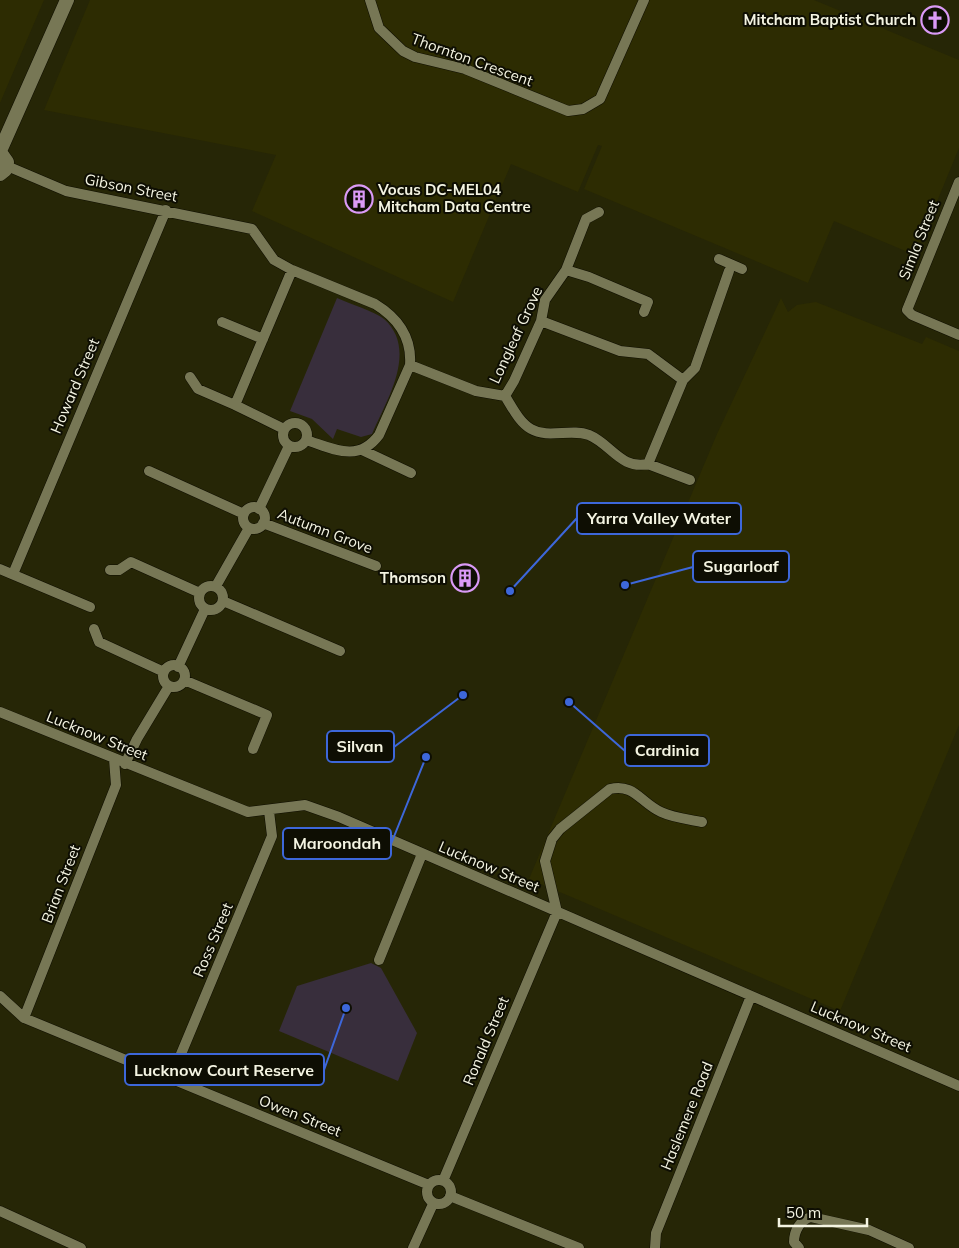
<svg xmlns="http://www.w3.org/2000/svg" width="959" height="1248" viewBox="0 0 959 1248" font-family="Mulish,sans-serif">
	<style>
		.built { fill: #2d2c02 }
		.green { fill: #382e3c }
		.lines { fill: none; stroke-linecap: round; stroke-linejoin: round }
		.street-casing { stroke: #0f0e00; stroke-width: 11 }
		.secondary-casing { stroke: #0f0e00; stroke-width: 15 }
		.street { stroke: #775; stroke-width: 10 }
		.secondary { stroke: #775; stroke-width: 14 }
		.labels { text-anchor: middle; stroke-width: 4; stroke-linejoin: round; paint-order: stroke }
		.poi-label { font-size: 15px; font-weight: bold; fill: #f4f4e2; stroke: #0e0e03; text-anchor: end }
		.street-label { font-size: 15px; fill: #f4f4e2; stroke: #0e0e03 }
		.leader { fill: none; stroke: #3d67da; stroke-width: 2 }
		.callout-dot { fill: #3d67da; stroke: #0e0e03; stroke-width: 2 }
		.callout { fill: #0e0e03; stroke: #3d67da; stroke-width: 2 }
		.callout-label { font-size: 16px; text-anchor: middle; font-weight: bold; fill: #f4f4e2 }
	</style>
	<rect width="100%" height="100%" fill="#262606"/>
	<path class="built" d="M0 0H44L0 103Z
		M90 0H814L959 60V148L915 255 834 221 808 283 584 189 602 146 598 145 578 192 511 164 453 302 252 211 276 155 44 110Z
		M781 298 788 312 797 305 816 302 922 344 926 337 959 351V725L840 1011 529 879 717 434Z"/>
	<path class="green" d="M337 298C350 304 374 311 384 319 419 350 386 401 372 434L361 437 337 429 333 439 312 419 290 411Z
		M371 963 381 968 417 1033 398 1081 279 1031 297 986Z"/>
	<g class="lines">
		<g class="street-casing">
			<path id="street" d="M370 0 379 28 403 51 415 57 465 69 568 111 583 109 600 99 644 0
				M7 166 66 191 252 229 274 260 292 270 375 304C398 318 412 337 410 365L379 435C358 463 334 449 306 440
				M959 182 907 310 912 315 959 335
				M719 259 742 269
				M566 270 589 277 648 302 644 312
				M222 322 263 339
				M410 365 476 391 505 396C512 407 519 422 531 429 548 439 571 428 589 435 611 444 621 470 648 464L683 380 648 354 620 351 541 321
				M190 377 198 389 235 405 284 429
				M683 380 695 368 729 271
				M505 396 514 381 541 321 545 300 566 270 586 219 599 212
				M235 405 292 270
				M283 435a12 12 0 1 1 24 0a12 12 0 1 1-24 0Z
				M362 450 411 473
				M648 464 690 480
				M149 471 244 514
				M243 518a11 11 0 1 1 22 0a11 11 0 1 1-22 0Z
				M259 509 289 446
				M263 523 376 566
				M0 569 90 607
				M110 570H119L131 562 200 593
				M13 574 166 210
				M199 598a12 12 0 1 1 24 0a12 12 0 1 1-24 0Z
				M216 586 249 528
				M223 601 340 651
				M94 629 99 642 164 672
				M163 676a11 11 0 1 1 22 0a11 11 0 1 1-22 0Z
				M178 667 205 609
				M184 680 267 715 253 749
				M0 712 248 812 305 805 339 817 959 1086
				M125 764 137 739 169 686
				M379 960 422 854
				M0 996 24 1018 429 1185
				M24 1018 116 785 114 759
				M171 1078 272 836 269 811
				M427 1192a12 12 0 1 1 24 0a12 12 0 1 1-24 0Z
				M443 1181 557 912 545 861 552 839 560 829 610 789C634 783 641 803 661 812 674 818 688 819 702 822
				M450 1196 579 1248
				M0 1211 81 1248
				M413 1248 433 1204
				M655 1248 656 1233 751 996
				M799 1248 794 1242C794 1231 800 1220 811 1217L869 1230 909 1248"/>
		</g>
		<g class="secondary-casing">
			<path id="secondary" d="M0 151 67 0
				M0 152 7 162 5 170 0 174"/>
		</g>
		<use href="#street" class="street"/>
		<use href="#secondary" class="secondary"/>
	</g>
	<defs>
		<g id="church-ring" transform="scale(1.4375)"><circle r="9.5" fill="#0e0e03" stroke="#da9af6" stroke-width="1.5"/><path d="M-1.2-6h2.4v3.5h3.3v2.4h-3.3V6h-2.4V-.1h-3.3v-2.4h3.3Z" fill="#da9af6"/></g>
		<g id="building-ring" transform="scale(1.4375)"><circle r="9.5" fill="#0e0e03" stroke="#da9af6" stroke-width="1.5"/><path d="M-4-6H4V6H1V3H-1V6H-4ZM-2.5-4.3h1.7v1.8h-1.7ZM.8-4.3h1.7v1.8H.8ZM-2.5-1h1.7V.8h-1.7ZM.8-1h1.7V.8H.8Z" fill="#da9af6"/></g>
	</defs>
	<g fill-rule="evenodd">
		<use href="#church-ring" x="935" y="20"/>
		<use href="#building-ring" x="359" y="199"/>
		<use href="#building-ring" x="465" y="578"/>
	</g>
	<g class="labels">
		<g class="poi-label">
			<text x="916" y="25">Mitcham Baptist Church</text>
			<text x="378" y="195" text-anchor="start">Vocus DC-MEL04<tspan x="378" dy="17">Mitcham Data Centre</tspan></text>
			<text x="446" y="583">Thomson</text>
		</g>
		<g class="street-label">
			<text transform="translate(472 60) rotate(20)" y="5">Thornton Crescent</text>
			<text transform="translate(131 188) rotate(11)" y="5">Gibson Street</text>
			<text transform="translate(919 240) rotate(-68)" y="5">Simla Street</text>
			<text transform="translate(516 335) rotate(-65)" y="5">Longleaf Grove</text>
			<text transform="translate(75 386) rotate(-67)" y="5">Howard Street</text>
			<text transform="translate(325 531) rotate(21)" y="5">Autumn Grove</text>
			<text transform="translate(97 736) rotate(22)" y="5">Lucknow Street</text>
			<text transform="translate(489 867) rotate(23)" y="5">Lucknow Street</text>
			<text transform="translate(61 884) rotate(-69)" y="5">Brian Street</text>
			<text transform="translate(213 940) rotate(-67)" y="5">Ross Street</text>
			<text transform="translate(861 1027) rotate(23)" y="5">Lucknow Street</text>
			<text transform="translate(486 1041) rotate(-67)" y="5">Ronald Street</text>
			<text transform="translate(300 1116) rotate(22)" y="5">Owen Street</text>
			<text transform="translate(687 1116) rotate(-68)" y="5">Haslemere Road</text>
		</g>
	</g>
	<path class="leader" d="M510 591L577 518M625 585L693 567M463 695L394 747M569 702L625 751M426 757L391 844M346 1008L324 1070"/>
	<g class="callout-dot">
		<circle cx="510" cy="591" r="5"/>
		<circle cx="625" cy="585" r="5"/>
		<circle cx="463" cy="695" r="5"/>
		<circle cx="569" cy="702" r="5"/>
		<circle cx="426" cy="757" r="5"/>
		<circle cx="346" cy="1008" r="5"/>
	</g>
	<g class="callout">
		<rect x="577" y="503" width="164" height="31" rx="5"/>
		<rect x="693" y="551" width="96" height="31" rx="5"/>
		<rect x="327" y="731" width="67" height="31" rx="5"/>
		<rect x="625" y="735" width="84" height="31" rx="5"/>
		<rect x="283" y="828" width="108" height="31" rx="5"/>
		<rect x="125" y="1054" width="199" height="31" rx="5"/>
	</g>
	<g class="callout-label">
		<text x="659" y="524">Yarra Valley Water</text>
		<text x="741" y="572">Sugarloaf</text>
		<text x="360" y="752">Silvan</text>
		<text x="667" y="756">Cardinia</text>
		<text x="337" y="849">Maroondah</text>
		<text x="224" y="1076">Lucknow Court Reserve</text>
	</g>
	<path d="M779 1218v8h88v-8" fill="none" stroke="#f4f4e2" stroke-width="2.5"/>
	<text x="786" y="1218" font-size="15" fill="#f4f4e2" stroke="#0e0e03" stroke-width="4" paint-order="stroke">50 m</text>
</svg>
